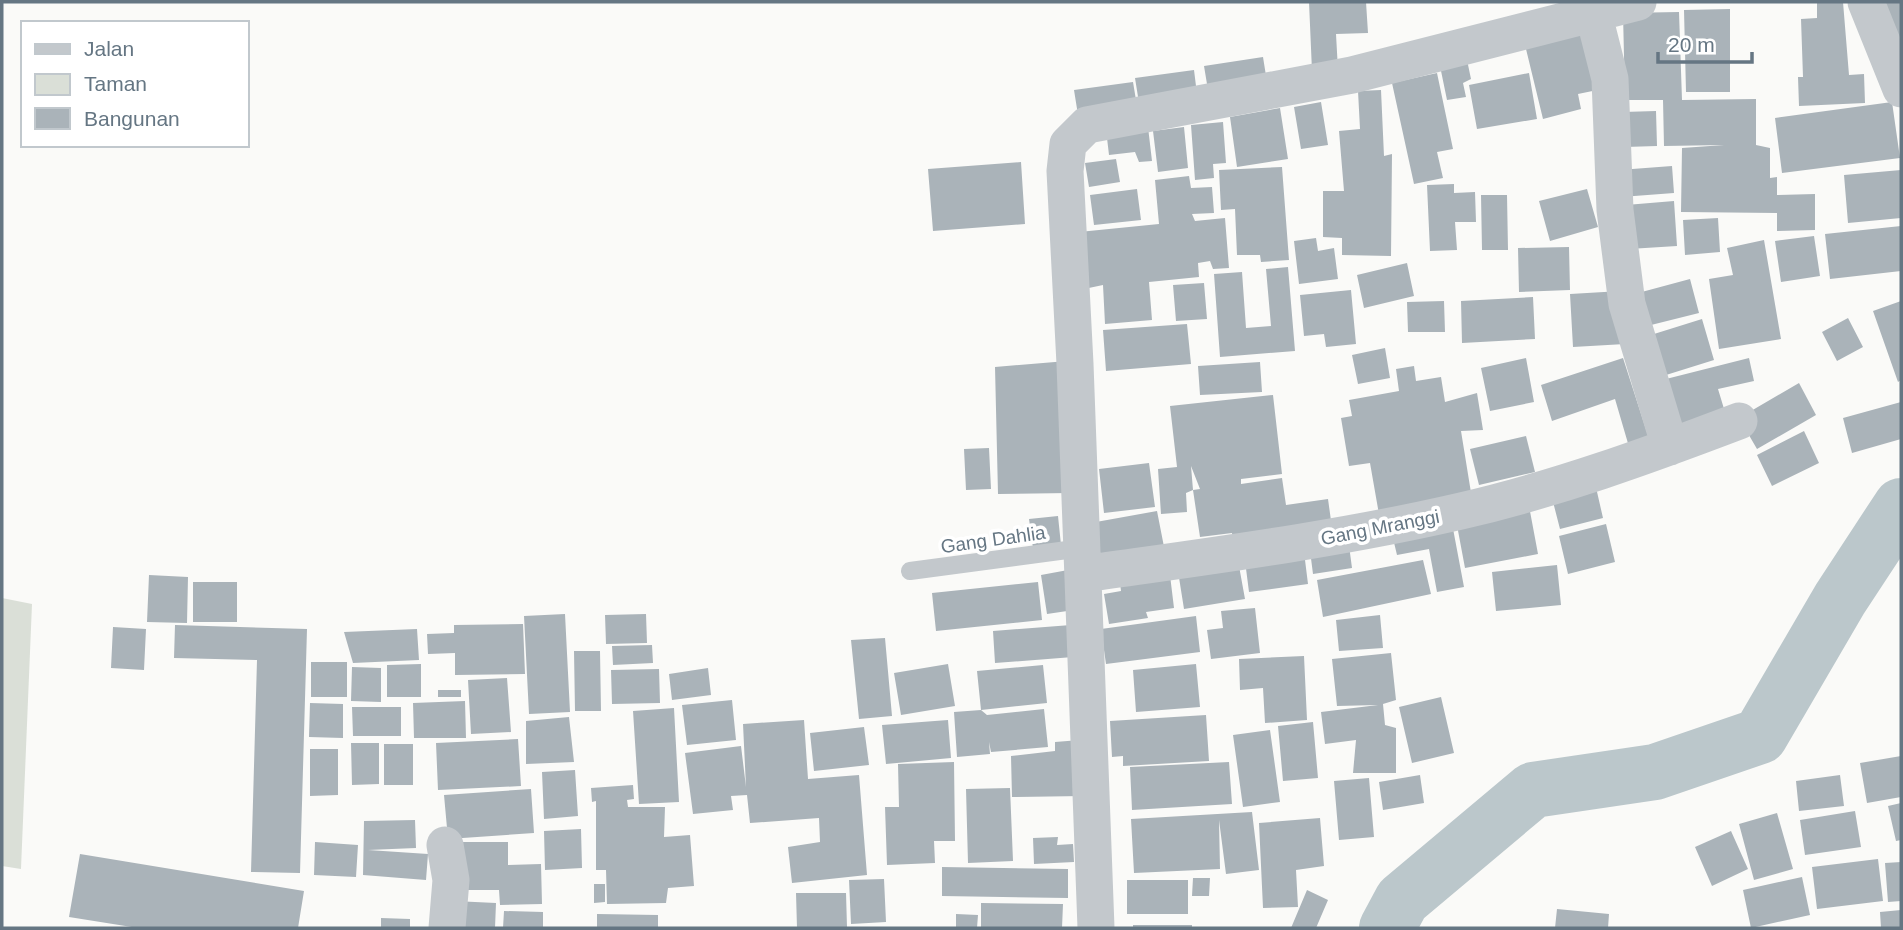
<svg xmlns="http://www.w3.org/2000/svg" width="1903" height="930" viewBox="0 0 1903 930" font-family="Arial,sans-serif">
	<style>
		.green { fill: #dadfd7 }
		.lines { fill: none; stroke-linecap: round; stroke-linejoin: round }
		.river { stroke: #bbc7cb; stroke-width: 56 }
		.building { fill: #aab3b9 }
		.lane { stroke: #c3c8cc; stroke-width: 18 }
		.street { stroke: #c3c8cc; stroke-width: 37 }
		.labels { text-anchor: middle; stroke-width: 7; stroke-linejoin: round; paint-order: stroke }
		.street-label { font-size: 19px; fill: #657683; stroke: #fff }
	</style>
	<rect width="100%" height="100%" fill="#fafaf8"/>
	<path class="green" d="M2 598 32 604 21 869 2 866Z"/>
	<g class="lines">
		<path class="river" d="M1387 928 1402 900 1533 790 1655 772 1760 736 1840 599 1901 506"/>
	</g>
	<path class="building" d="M1309 2H1366L1368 33 1336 34 1338 70 1312 71Z
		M1817 2H1843L1849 75 1864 74 1865 103 1799 106 1798 77H1803L1801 19 1817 18Z
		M1882 2H1901V66Z
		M1730 9V92H1686L1684 10Z
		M1679 12 1682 100 1756 99V145L1770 148V178L1777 177V195L1815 194V230L1777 231V213L1681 212 1682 148 1724 145 1664 146 1663 100H1625L1623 13Z
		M1591 21 1607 88 1578 94 1581 109 1543 119 1526 49Z
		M1263 57 1267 82 1208 90 1204 66Z
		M1467 60 1471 79 1463 83 1466 97 1447 100 1440 66Z
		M1194 70 1197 94 1139 103 1135 78Z
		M1437 73 1453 149 1437 152 1443 178 1414 184 1392 83Z
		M1529 73 1537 119 1477 129 1469 85Z
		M1133 82 1137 106 1078 115 1074 90Z
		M1381 90 1384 156 1392 154 1391 256 1342 255V238L1323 237V191H1344L1339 131 1360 129 1358 91Z
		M1321 102 1328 145 1301 149 1294 107Z
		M1892 102 1900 158 1782 173 1775 118Z
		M1280 108 1288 159 1237 167 1230 117Z
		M1656 111 1657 146 1625 147 1623 112Z
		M1223 122 1226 163 1213 164 1214 178 1195 180 1191 125Z
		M1148 127 1152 161 1139 162 1135 152 1109 155 1107 138Z
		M1184 127 1188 168 1158 172 1153 131Z
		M1116 159 1120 182 1089 187 1085 163Z
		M1021 162 1025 224 933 231 928 169Z
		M1672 166 1674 193 1621 197 1619 170Z
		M1282 167 1289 260 1261 262 1260 255H1237L1235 209 1221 210 1219 170Z
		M1901 170V218L1848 223 1844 175Z
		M1189 176 1191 188 1212 187 1214 213 1192 214 1195 221 1225 218 1229 268 1213 269 1210 261 1198 263 1199 277 1149 282 1152 320 1105 324 1103 285 1084 289 1079 232 1159 224 1155 180Z
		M1454 184V193L1475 192 1476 222H1455L1457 250 1430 251 1427 185Z
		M1137 189 1141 220 1094 225 1090 195Z
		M1587 189 1598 227 1550 241 1539 201Z
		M1481 195H1507L1508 250H1482Z
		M1674 201 1677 246 1629 249 1626 205Z
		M1718 218 1720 252 1685 255 1683 220Z
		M1901 226V271L1830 279 1825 234Z
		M1814 236 1820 276 1781 282 1775 241Z
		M1316 238 1318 251 1334 248 1338 279 1299 284 1294 241Z
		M1764 240 1781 339 1719 349 1709 279 1733 275 1727 248Z
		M1569 247 1570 290 1519 292 1518 248Z
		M1407 263 1414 296 1364 308 1357 275Z
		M1288 267 1295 351 1220 357 1214 274 1242 272 1246 328 1271 326 1266 269Z
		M1690 279 1699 313 1647 326 1638 293Z
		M1204 283 1207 319 1176 321 1173 285Z
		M1351 290 1356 344 1326 347 1324 334 1304 336 1300 295Z
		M1621 291 1625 344 1573 347 1570 294Z
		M1533 297 1535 339 1462 343 1461 301Z
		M1444 301 1445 332H1408L1407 302Z
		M1901 301V380L1898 382 1873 311Z
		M1848 318 1863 347 1837 361 1822 332Z
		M1702 319 1714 360 1666 375 1654 334Z
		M1187 324 1191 364 1106 371 1103 330Z
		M1385 348 1390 378 1358 384 1352 355Z
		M1526 358 1534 402 1490 411 1481 368Z
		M1623 358 1653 451 1632 457 1615 399 1552 421 1541 385Z
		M1749 358 1754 381 1718 389 1728 422 1681 435 1666 379Z
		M1067 361 1070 493 998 494 995 367Z
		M1260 362 1262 392 1200 395 1198 366Z
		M1414 366 1416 381 1441 377 1445 402 1477 393 1483 430 1461 431 1473 505 1380 520 1370 463 1349 466 1341 418 1352 416 1349 400 1399 391 1396 369Z
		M1799 383 1816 415 1757 449 1739 418Z
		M1273 395 1282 474 1241 479V484L1282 478 1286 505 1328 499 1333 535 1234 549 1232 533 1200 537 1193 490 1200 489 1191 466 1193 490 1186 493 1187 512 1161 514 1158 469 1177 467 1170 406Z
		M1901 402V439L1852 453 1843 418Z
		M1804 431 1819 463 1772 486 1757 455Z
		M1526 436 1535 472 1479 485 1470 449Z
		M989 448 991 489 966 490 964 449Z
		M1149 463 1155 507 1104 513 1099 469Z
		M1595 483 1603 518 1560 529 1551 494Z
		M1529 506 1538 554 1465 568 1456 520Z
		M1157 511 1166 557 1101 568 1096 522Z
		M1058 516 1061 545 1033 548 1029 519Z
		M1451 518 1464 587 1437 592 1429 549 1397 555 1391 530Z
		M1606 524 1615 562 1568 574 1559 536Z
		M1348 538 1352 568 1313 574 1309 543Z
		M1303 544 1308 584 1249 592 1244 553Z
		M1237 555 1245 599 1184 609 1177 565Z
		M1423 560 1431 594 1323 617 1317 580Z
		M1557 565 1561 605 1496 611 1492 572Z
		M1169 567 1174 608 1146 612 1148 618 1109 624 1104 594 1121 591 1119 574Z
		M1068 570 1074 610 1047 614 1041 575Z
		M149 575 188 577 187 623 147 622Z
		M193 582H237V622H193Z
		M1038 582 1042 620 936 631 932 593Z
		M1255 608 1260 653 1211 659 1207 630 1223 628 1221 611Z
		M565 614 570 712 529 714 524 616Z
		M646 614 647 643 606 644 605 615Z
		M1380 615 1383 648 1339 651 1336 620Z
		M1196 616 1200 652 1106 664 1101 629Z
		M523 624 525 674 455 675V653L428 654 427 634 454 633V625Z
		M175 625 307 629 300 873 251 872 257 660 174 658Z
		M1071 625 1073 657 995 663 993 631Z
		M113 627 146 629 144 670 111 668Z
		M417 629 419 660 353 663 344 632Z
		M885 638 892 716 859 719 851 640Z
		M652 645 653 663 613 665 612 646Z
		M574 651H600L601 711H575Z
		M1391 653 1396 700 1383 704 1385 725 1396 728V773H1353L1356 740 1325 744 1321 712 1378 705 1337 706 1332 659Z
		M1304 656 1307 720 1265 723 1263 688 1240 690 1239 659Z
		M311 662H347V697H311Z
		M421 664V697H387V665Z
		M948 664 955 706 901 715 894 673Z
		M1196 664 1200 707 1136 712 1133 670Z
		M1043 665 1047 703 981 710 977 671Z
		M352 667 381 668V702L351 701Z
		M708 668 711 695 672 700 669 674Z
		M659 669 660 703 612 704 611 670Z
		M507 678 511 732 471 734 468 680Z
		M438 690H461V697H438Z
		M1441 697 1454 753 1412 763 1399 707Z
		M732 700 736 740 687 745 682 705Z
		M465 701 466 738H414L413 703Z
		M310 703 343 704V738L309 737Z
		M352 707H401V736H353Z
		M674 708 679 802 639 804 633 711Z
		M1044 709 1048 747 991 752 989 742 990 754 957 757 954 712 981 710 987 715Z
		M1206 715 1209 761 1123 766V756L1112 757 1110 721Z
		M569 717 574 762 526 764V721Z
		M804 720 808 779 859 775 867 875 792 883 788 847 820 842 819 818 750 823 747 795 731 796 733 810 693 814 685 753 741 746 746 787 743 724Z
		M948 720 951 758 886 764 882 725Z
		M1313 722 1318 778 1283 781 1278 726Z
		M864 727 869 765 814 771 810 733Z
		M1270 730 1280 802 1243 807 1233 735Z
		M518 739 521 786 438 790 436 743Z
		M1080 740 1083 796 1012 797 1011 756 1055 751V742Z
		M351 743H379V784L352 785Z
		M384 744H413V785H384Z
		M310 749H338V795L310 796Z
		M1901 756V797L1867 803 1860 763Z
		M954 762 955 841H934L935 863 887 865 885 807H899L898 764Z
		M1229 762 1232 804 1132 810 1130 767Z
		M575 770 578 816 544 819 542 772Z
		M1420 775 1424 803 1383 810 1379 782Z
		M1840 775 1844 806 1799 811 1796 781Z
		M1369 778 1374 837 1339 840 1334 781Z
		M633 785 634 799 627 800 628 807H665L664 837 690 835 694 886 668 888 666 903 607 904 606 870H596V801L592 802 591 788Z
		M1010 788 1013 861 968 863 966 789Z
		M531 789 534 833 448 839 444 795Z
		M1901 803V840L1896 841 1888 806Z
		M1855 811 1861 847 1805 855 1800 820Z
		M1252 812 1259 870 1226 874 1219 820 1220 869 1134 873 1131 819Z
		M1777 813 1793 869 1754 880 1739 824Z
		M1320 818 1324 866 1296 870 1298 907 1263 908 1259 823Z
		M415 820 416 848 368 850 428 854 426 880 363 875 364 821Z
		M581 829 582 868 545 870 544 831Z
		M1731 831 1748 869 1712 886 1695 847Z
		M1058 837 1057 845 1073 844 1074 862 1034 864 1033 838Z
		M315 842 358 845 356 877 314 875Z
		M457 842H508V865L541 864 542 904 500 905 499 890H457Z
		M80 854 304 891 298 928H138L69 917Z
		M1878 859 1883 901 1817 909 1812 867Z
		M1901 862V901L1888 902 1885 863Z
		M942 867 1068 869V898L942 896Z
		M1802 877 1810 915 1751 928 1743 890Z
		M1193 878H1210L1209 896H1192Z
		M884 879 886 922 851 924 849 880Z
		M1127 880H1188V914H1127Z
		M594 884H605V902L594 903Z
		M1307 890 1328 900 1316 928H1291Z
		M796 893H846L847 927 797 928Z
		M454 901 496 903 495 928H453Z
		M981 903 1063 904 1062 928H981Z
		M1557 909 1609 914 1608 928H1555Z
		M1901 910V928H1881L1880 912Z
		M504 911 543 912V928H503Z
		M597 914 658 915V928H597Z
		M956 914 978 915 977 928H956Z
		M381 918 410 919V928H381Z
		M1133 925H1192V928H1133Z"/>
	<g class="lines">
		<path class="lane" d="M910 571 1082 548"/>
		<path class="street" d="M1866 2 1901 89
			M1593 12 1610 79 1615 210 1627 304 1670 447
			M1083 574C1209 556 1336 540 1461 511 1556 489 1647 456 1739 421
			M445 845 451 880 447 928
			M1096 928 1075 364 1065 171 1068 144 1087 125 1352 75 1638 2"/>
	</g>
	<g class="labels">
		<g class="street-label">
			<text transform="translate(1380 527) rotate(-11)" y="7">Gang Mranggi</text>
			<text transform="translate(993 539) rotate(-8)" y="7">Gang Dahlia</text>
		</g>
	</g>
	<rect width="1903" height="930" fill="none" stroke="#657683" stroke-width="7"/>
	<rect x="21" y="21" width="228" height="126" fill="#ffffff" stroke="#c1c8cd" stroke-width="2"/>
	<rect x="35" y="44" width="35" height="10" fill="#c3c8cc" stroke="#c1c8cd" stroke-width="2"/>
	<text x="84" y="56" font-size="21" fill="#657683">Jalan</text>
	<rect x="35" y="74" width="35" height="21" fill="#dadfd7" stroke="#c1c8cd" stroke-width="2"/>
	<text x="84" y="91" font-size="21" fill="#657683">Taman</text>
	<rect x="35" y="108" width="35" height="21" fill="#aab3b9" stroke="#c1c8cd" stroke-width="2"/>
	<text x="84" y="126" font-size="21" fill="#657683">Bangunan</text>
	<path d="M1658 52v10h94v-10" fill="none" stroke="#657683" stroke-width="3.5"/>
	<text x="1668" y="52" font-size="21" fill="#657683" stroke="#ffffff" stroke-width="5" paint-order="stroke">20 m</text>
</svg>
